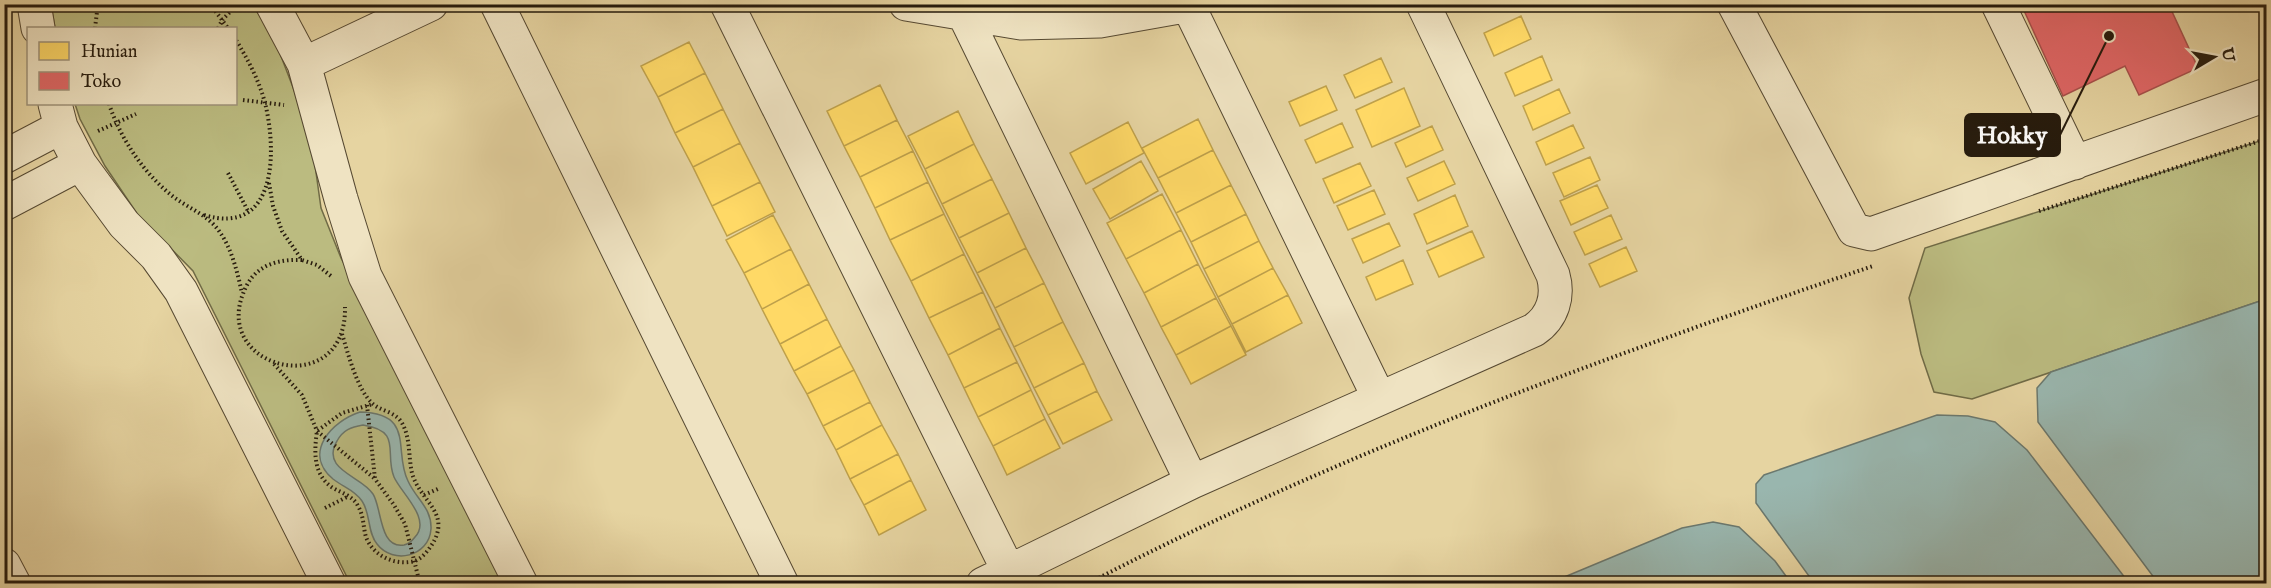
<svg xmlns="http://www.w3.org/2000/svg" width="2271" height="588" viewBox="0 0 2271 588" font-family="'IM FELL English',serif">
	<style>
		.green { fill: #bbbb80; stroke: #706b46; stroke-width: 1.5 }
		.water { fill: #99b6ae; stroke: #6b786e; stroke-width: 1.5; fill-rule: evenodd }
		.homes { fill: #ffd966; stroke: #bea04b; stroke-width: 1.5 }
		.shops { fill: #e06666; stroke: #a8504b; stroke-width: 1.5 }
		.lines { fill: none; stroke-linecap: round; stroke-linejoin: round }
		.minor-casing { stroke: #564932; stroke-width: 35 }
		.path { stroke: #261b0d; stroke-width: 4; stroke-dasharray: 1.5 3; stroke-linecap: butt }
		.minor { stroke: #efe3c2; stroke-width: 33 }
		.leader { fill: none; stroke: #261b0d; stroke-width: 2 }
		.callout-dot { fill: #261b0d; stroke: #efe3c2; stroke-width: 2 }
		.callout { fill: #261b0d; stroke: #261b0d; stroke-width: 2 }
		.callout-label { font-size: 24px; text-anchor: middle; font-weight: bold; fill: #fff }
	</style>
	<rect width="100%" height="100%" fill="#e6d4a1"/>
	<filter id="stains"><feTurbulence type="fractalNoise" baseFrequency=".00333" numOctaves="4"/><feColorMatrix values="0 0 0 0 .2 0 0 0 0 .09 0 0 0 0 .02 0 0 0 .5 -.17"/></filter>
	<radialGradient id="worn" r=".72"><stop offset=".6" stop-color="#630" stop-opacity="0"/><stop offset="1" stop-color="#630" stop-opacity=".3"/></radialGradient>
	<path class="green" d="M51 5H253L274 38 294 90 313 151 321 208 341 258 506 583H350L193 271 138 215 105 166 80 119 75 104H236V28H55Z
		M2266 139V299L1972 399 1934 392 1921 354 1909 298 1925 248Z"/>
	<path class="water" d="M2266 299V583H2158L2038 422 2037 388 2051 372Z
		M360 412C416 413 393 452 408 481 416 499 432 508 431 529 429 557 393 565 377 544 367 532 371 514 362 501 355 490 343 487 333 479 302 453 332 421 360 412ZM363 425C403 431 384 453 394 477 401 493 432 519 415 537 412 541 408 544 404 545 379 549 382 508 373 494 362 476 320 470 337 441 343 430 351 427 363 425Z
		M1937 415 1968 416 1995 422 2027 450 2129 583H1814L1756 503V484L1764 475Z
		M1713 522 1739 527 1775 561 1791 583H1550L1682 528Z"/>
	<path class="homes" d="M1521 16 1531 39 1494 56 1484 33Z
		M689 42 705 73 658 97 641 66Z
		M1542 56 1552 80 1515 96 1505 73Z
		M1381 58 1392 82 1355 98 1344 75Z
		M705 73 723 109 675 133 658 97Z
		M880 85 897 120 844 146 827 111Z
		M1326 86 1337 110 1300 126 1289 102Z
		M1404 88 1420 126 1372 147 1356 110Z
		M1559 89 1570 113 1533 130 1523 106Z
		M723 109 740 143 693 167 675 133Z
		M958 111 974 144 925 169 908 136Z
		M1198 119 1213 150 1158 178 1142 148Z
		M897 120 913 151 860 177 844 146Z
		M1128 122 1144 153 1086 184 1070 153Z
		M1342 123 1353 147 1316 163 1305 140Z
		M1573 125 1584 148 1546 165 1536 142Z
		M1432 126 1443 150 1406 167 1395 143Z
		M740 143 760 182 712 206 693 167Z
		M974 144 992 179 942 204 925 169Z
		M1213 150 1231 185 1176 213 1158 178Z
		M913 151 928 182 875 208 860 177Z
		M1590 157 1600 180 1564 197 1553 173Z
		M1141 161 1158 191 1110 219 1093 189Z
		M1444 161 1455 184 1418 201 1407 178Z
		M1360 163 1371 186 1334 203 1323 179Z
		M992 179 1009 213 959 238 942 204Z
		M760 182 775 212 727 236 712 206Z
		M928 182 944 214 890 240 875 208Z
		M1231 185 1246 214 1191 242 1176 213Z
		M1597 185 1608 208 1571 225 1560 201Z
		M1374 190 1385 214 1348 230 1337 206Z
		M1162 194 1181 230 1126 259 1107 223Z
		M1455 195 1468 226 1427 244 1414 214Z
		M1009 213 1026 248 977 273 959 238Z
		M944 214 964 254 911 281 890 240Z
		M1246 214 1259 241 1204 269 1191 242Z
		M773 215 791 249 744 273 726 240Z
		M1611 215 1622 239 1585 255 1574 232Z
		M1389 223 1400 246 1363 263 1352 239Z
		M1181 230 1198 264 1144 293 1126 259Z
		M1472 231 1484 257 1439 277 1427 251Z
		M1259 241 1273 268 1218 297 1204 269Z
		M1626 247 1637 271 1600 287 1589 264Z
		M1026 248 1044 283 995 308 977 273Z
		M791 249 809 284 762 309 744 273Z
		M964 254 983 292 929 318 911 281Z
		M1403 260 1413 284 1376 300 1366 277Z
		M1198 264 1216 298 1161 327 1144 293Z
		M1273 268 1288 295 1232 324 1218 297Z
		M1044 283 1063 322 1014 347 995 308Z
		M809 284 827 319 780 344 762 309Z
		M983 292 1000 328 948 355 929 318Z
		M1288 295 1302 323 1246 352 1232 324Z
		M1216 298 1231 326 1176 355 1161 327Z
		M827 319 841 346 794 371 780 344Z
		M1063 322 1084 363 1034 388 1014 347Z
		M1231 326 1246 355 1191 384 1176 355Z
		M1000 328 1017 362 964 388 948 355Z
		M841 346 854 370 807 394 794 371Z
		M1017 362 1031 390 978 417 964 388Z
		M1084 363 1097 391 1048 415 1034 388Z
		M854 370 870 402 823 426 807 394Z
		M1031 390 1045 419 993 446 978 417Z
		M1097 391 1112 420 1063 444 1048 415Z
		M870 402 882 425 836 450 823 426Z
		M1045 419 1060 448 1007 475 993 446Z
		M882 425 898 454 850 479 836 450Z
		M898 454 911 480 864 505 850 479Z
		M911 480 926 510 879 535 864 505Z"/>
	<path class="shops" d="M2021 4H2171L2169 5 2198 68 2139 95 2125 66 2063 96Z"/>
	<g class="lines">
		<g class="minor-casing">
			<path id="minor" d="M34 4 38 28
				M272 4 304 64 341 199 365 276 521 584
				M497 4 782 584
				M727 4 1008 570
				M906 4 1021 23 1100 21 1196 4
				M1734 4 1854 230 1871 234 2266 95
				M1998 4 2075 163
				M1189 7 1379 398
				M964 14 1192 482
				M304 64 431 4
				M55 104 61 127 80 164 124 224 156 256 181 291 329 584
				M4 157 61 127
				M4 204 80 164
				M4 565 14 584
				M983 584 1192 482 1534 330C1553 317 1559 296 1553 275L1423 4"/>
		</g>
		<path class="path" d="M210 4 228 28
			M95 28 98 4
			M218 28 223 19 238 4
			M243 100 284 105
			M109 104C120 137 142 171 170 194 184 206 202 212 215 226 231 244 237 271 242 293
			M98 131 136 114
			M228 173 248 211
			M269 183 273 206 282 231 302 260 317 265 331 276
			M2039 211 2266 139
			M204 215C277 237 277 151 265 103 259 80 248 60 236 40
			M302 260C280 259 258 264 247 285 203 368 347 405 345 307
			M342 334C348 353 357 390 373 404 381 411 392 411 400 420 411 435 408 456 412 473 420 502 453 513 431 546 427 552 422 558 415 561 395 566 373 556 366 537 363 527 364 516 358 506 353 496 342 493 333 488 313 475 314 452 317 431L342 413 373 404
			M274 364 302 395 317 431 374 478
			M367 405 375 479 394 505 405 524 420 584
			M424 495 440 488
			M325 508 349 496
			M1087 584C1338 453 1605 357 1873 266"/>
		<use href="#minor" class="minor"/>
	</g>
	<path class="leader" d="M2109 36L2060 135"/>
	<circle class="callout-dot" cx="2109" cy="36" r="6"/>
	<rect class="callout" x="1965" y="114" width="95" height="42" rx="6"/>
	<g class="callout-label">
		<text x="2012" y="143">Hokky</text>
	</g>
	<rect width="2271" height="588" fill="none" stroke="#e6d4a1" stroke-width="24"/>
	<rect x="6" y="6" width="2259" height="576" fill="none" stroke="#261b0d" stroke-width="3"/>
	<rect x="12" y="12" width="2247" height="564" fill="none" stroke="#261b0d" stroke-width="1.5"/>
	<rect x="27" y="27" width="210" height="78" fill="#efe3c2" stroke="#9f937a" stroke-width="1.5"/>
	<rect x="39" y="42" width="30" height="18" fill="#ffd966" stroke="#9f937a" stroke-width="1.5"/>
	<text x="81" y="57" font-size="18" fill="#261b0d">Hunian</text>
	<rect x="39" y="72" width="30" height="18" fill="#e06666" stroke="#9f937a" stroke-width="1.5"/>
	<text x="81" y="87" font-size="18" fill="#261b0d">Toko</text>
	<g transform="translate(2214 57) rotate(80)" stroke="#efe3c2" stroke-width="4.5" paint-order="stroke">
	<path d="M0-4.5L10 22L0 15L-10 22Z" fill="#261b0d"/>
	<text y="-9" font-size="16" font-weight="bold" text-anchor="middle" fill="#261b0d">U</text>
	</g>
	<rect width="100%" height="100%" filter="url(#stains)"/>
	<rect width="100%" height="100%" fill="url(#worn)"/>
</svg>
